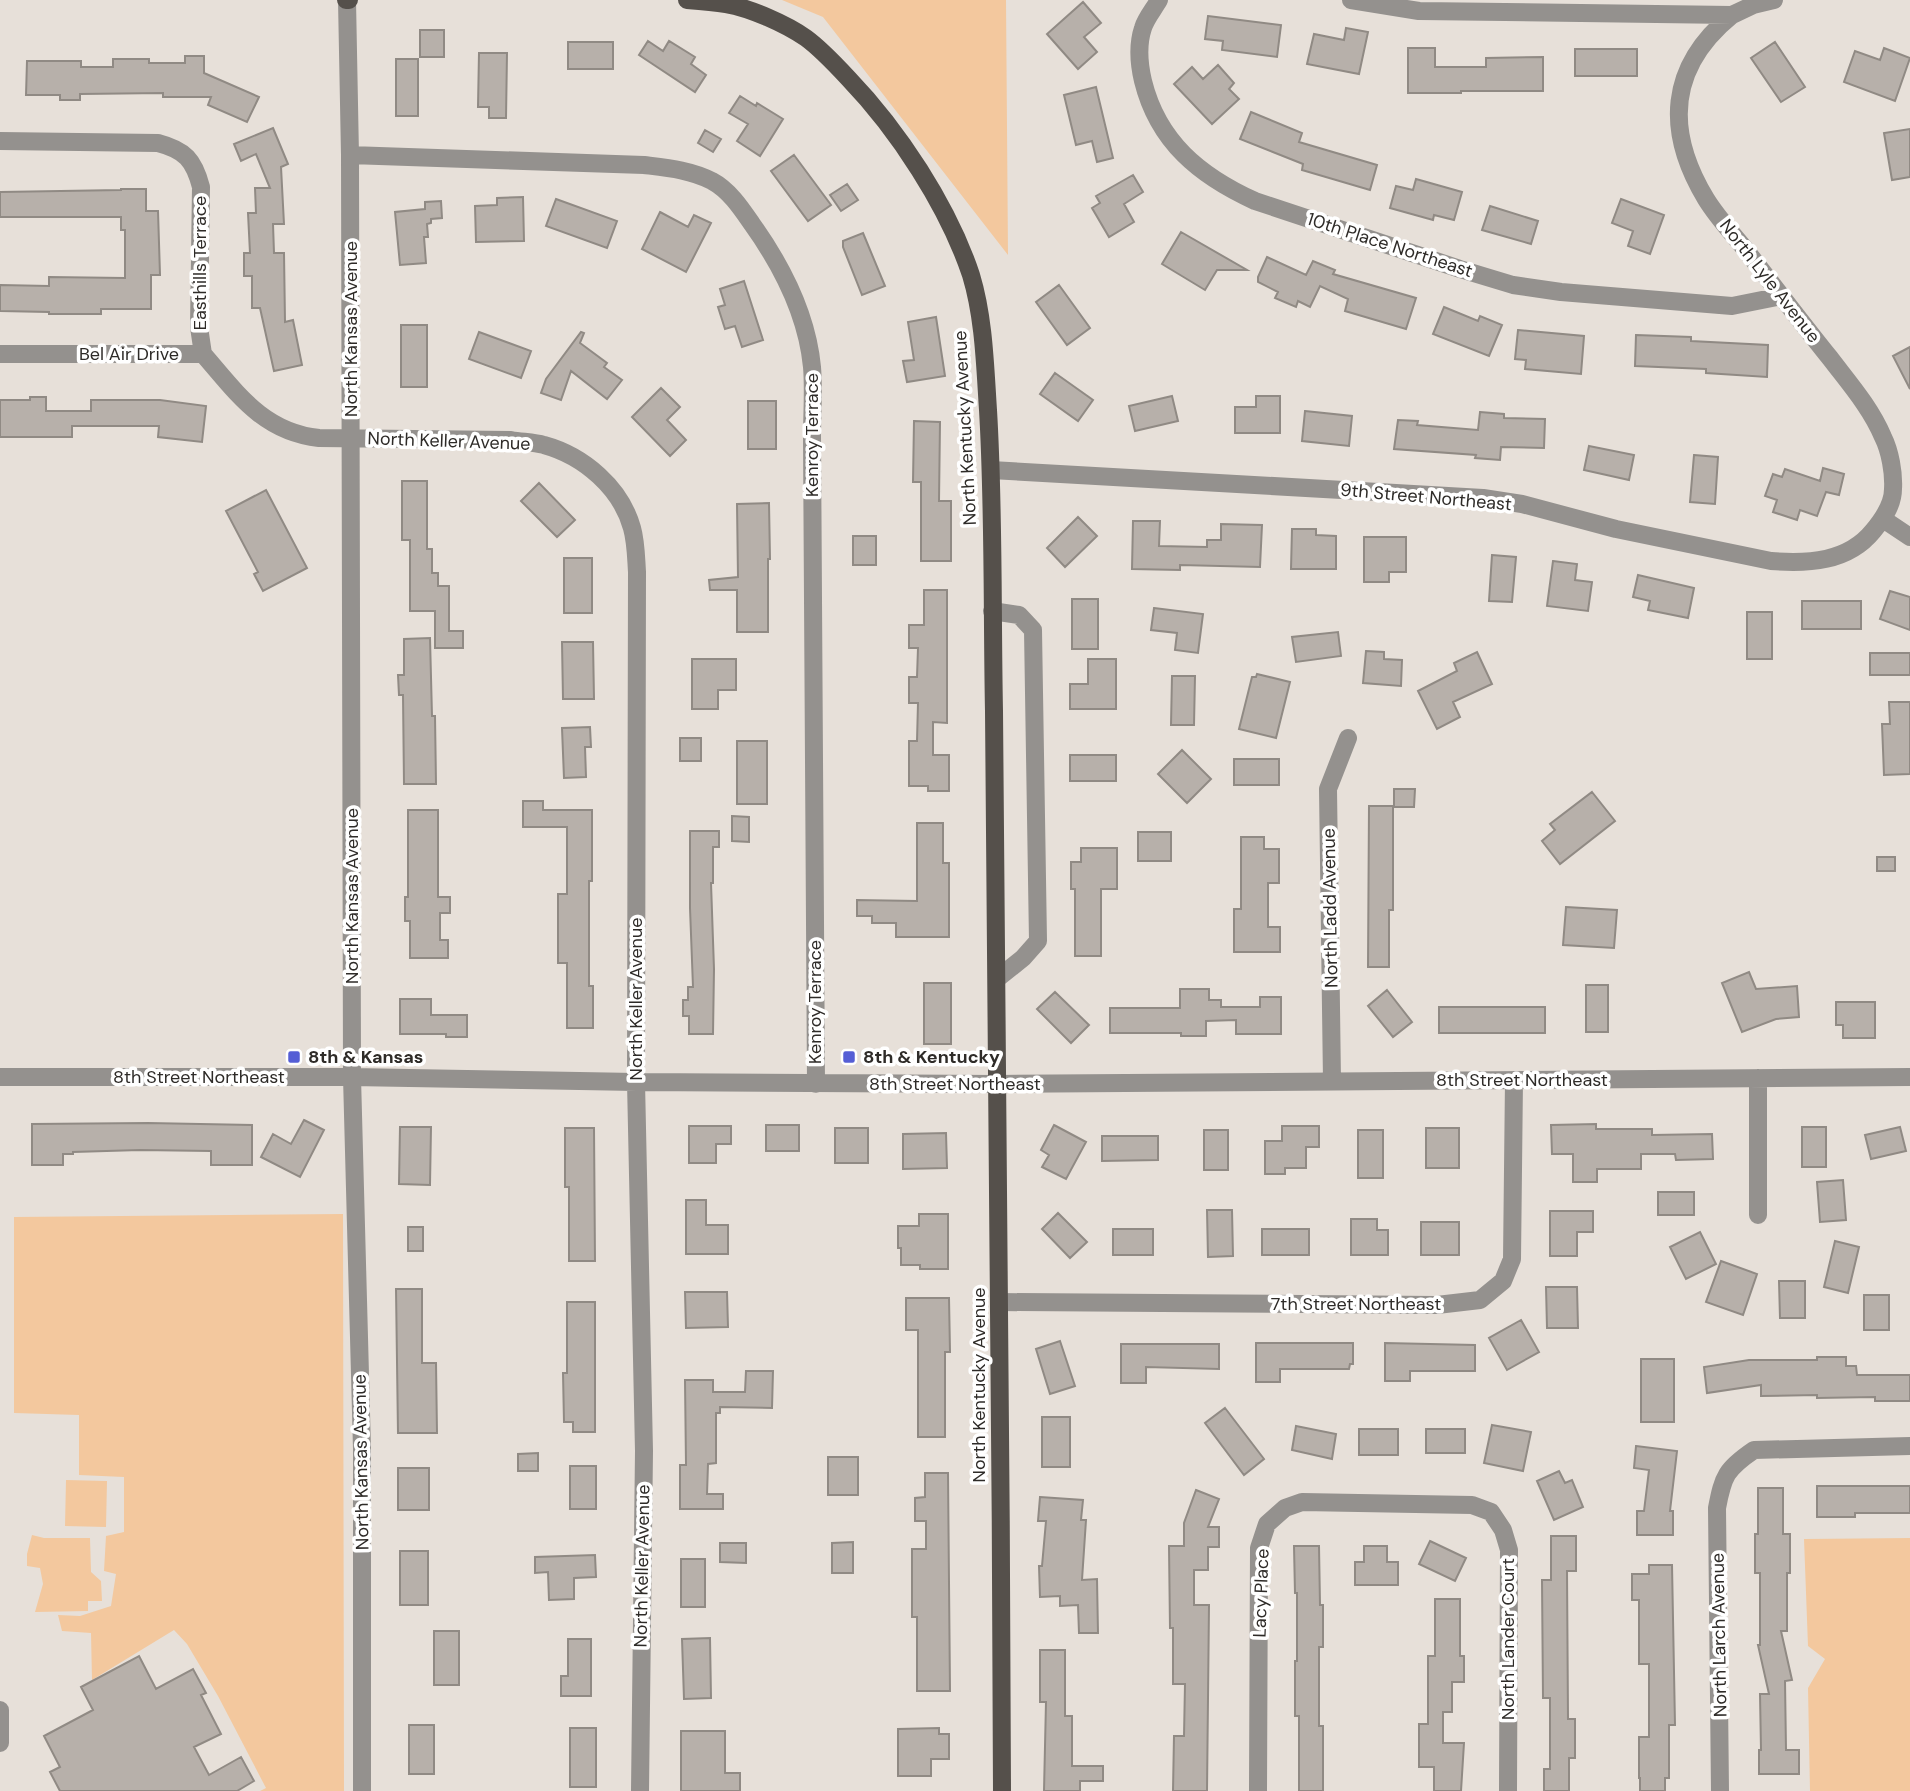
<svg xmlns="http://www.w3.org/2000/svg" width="1910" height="1791" viewBox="0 0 1910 1791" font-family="'DM Sans',sans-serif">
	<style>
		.green { fill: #f3c89e }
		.building { fill: #b7b0aa; stroke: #908a84; stroke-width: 2 }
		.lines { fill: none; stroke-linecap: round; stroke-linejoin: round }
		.minor { stroke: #94918e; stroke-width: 18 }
		.major { stroke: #55504b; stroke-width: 18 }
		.poi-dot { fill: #555ed5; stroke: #fff; stroke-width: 2.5 }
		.labels { text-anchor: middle; stroke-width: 7; stroke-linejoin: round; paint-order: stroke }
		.street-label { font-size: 18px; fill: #2e2b28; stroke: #fff }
		.poi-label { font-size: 18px; font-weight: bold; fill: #2e2b28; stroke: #fff; text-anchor: start }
	</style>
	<rect width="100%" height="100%" fill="#e7e0d9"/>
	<path class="green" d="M782 0H1006L1008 255 823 17Z
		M343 1214 344 1791H260L266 1788 218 1696 187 1644 174 1630 92 1680 91 1633 62 1631 58 1615 80 1616 111 1606 116 1574 104 1571 106 1536 124 1532V1477L79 1475V1415L14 1413V1217Z
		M66 1480 107 1481 106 1527 65 1526Z
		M32 1535 44 1538H90L91 1572 101 1581 102 1601H88V1611L35 1612 43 1584 40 1568 27 1566V1554Z
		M1910 1538V1791H1810L1808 1688 1825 1659 1808 1646 1804 1539Z"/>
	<path class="building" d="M1083 2 1101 23 1084 37 1097 52 1078 69 1047 34Z
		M1208 16 1281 25 1277 57 1222 50 1223 41 1205 39Z
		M1346 28 1368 32 1359 74 1307 64 1314 34 1344 40Z
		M420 30H444V57H420Z
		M648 41 663 51 669 41 695 57 691 64 706 75 695 92 639 55Z
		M568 42H613V69H568Z
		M1775 42 1805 87 1781 102 1751 58Z
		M1408 48H1435V67H1486V58L1543 57V91H1461V93H1408Z
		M1884 48 1910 58 1895 101 1844 82 1855 51 1880 60Z
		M1575 49H1637V76H1575Z
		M479 53H507L506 118H489V107H478Z
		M185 56H204V73L259 97 247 122 208 105 211 97H163V93L80 94V100H60V95H26L27 61H81V67H113V59H149V63H185Z
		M396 59H418V116H396Z
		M1218 65 1234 83 1229 89 1239 99 1212 124 1174 84 1192 67 1203 79Z
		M1096 87 1113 158 1097 162 1092 141 1076 145 1064 95Z
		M740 96 756 106 757 103 783 119 760 156 737 141 748 124 729 113Z
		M1251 112 1302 133 1299 142 1377 165 1370 190 1302 170 1303 164 1240 139Z
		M273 128 288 164 281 167 284 224H273L274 253H284L285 322 293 320 302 365 274 371 260 308H252V276H244V253H250L248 213H256L255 188H270L256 154 241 161 234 144Z
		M1910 129V177L1892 180 1884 133Z
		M705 130 721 139 713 152 698 143Z
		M794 155 831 205 808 221 771 171Z
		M1133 175 1143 192 1124 204 1134 222 1109 237 1092 208 1100 203 1096 196Z
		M1416 179 1462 192 1454 220 1434 215 1433 220 1390 208 1396 186 1413 190Z
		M847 184 858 200 841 211 830 195Z
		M121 189H146V211H158L160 275H151V309H101V314H49V312L0 311V285L49 286V277L125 278V230H121V217H0V192L121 190Z
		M523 197 524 241 476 242 475 206 497 205V198Z
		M556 199 617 221 607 248 546 226Z
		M1621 199 1664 215 1650 254 1628 246 1633 231 1612 223Z
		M441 201 442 218 431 219V223L427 224 428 237H424L426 263 400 265 395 212 425 209V202Z
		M1490 206 1538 221 1531 244 1482 230Z
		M660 212 688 227 694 215 711 223 686 272 642 249Z
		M1181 232 1247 270H1217L1205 290 1162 264Z
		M863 233 885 286 862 295 843 247V241Z
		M1267 257 1306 275 1313 261 1335 270 1333 274 1416 298 1406 329 1345 311 1348 299 1320 286 1310 307 1298 301 1296 307 1275 298 1278 292 1258 282V277Z
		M744 281 763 340 742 347 735 326 725 329 718 307 725 305 720 289Z
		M1059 285 1090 328 1067 345 1036 302Z
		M1444 307 1478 321 1480 316 1502 325 1489 356 1433 334Z
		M936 317 945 376 907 382 903 361 914 360 908 322Z
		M401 325H427V387H401Z
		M1518 330 1584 336 1581 374 1525 369 1526 360 1515 359Z
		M479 332 531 351 521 378 469 359Z
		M581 332 584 333 580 343 607 363 604 367 622 380 607 399 571 371 561 400 541 393 546 379Z
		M1636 335 1691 337V341L1768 345 1767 377 1706 373V369L1635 366Z
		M1910 347V389L1893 356Z
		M1055 373 1093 400 1078 421 1040 394Z
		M661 388 680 407 667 420 686 440 670 456 632 417Z
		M1172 396 1178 421 1135 431 1129 406Z
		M1256 396H1280V433H1235V407H1256Z
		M30 397H46V411H91V400H160L206 406 202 442 158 437 159 426H72V437H0V400H30Z
		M748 401H776V449H748Z
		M1305 411 1352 416 1349 446 1302 441Z
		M1480 412 1504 414V418L1545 419 1544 448 1501 447 1500 460 1475 458 1476 455 1394 449 1398 420 1418 421 1417 425 1478 430Z
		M914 421 940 422 939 501H951V561H921V482H913Z
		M1589 446 1634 455 1629 480 1584 470Z
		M1694 455 1718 457 1715 504 1690 502Z
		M1823 468 1844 474 1839 495 1826 492 1817 516 1800 510 1797 520 1773 512 1777 500 1765 496 1773 474 1782 477 1785 469 1820 481Z
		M402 481H427V549H432V573H438V586H449V631H463V648H435V611H410V540H402Z
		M539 483 575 520 557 537 521 501Z
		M266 490 307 568 263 591 254 574 258 572 226 511Z
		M769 503 770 559H768V632H737V590H710L709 580 738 577 737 504Z
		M1078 517 1097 536 1065 567 1047 548Z
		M1133 521H1160L1159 546 1207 547V540H1221V524L1262 525 1260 567 1180 565V570L1132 569Z
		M1292 529H1316V535L1336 536V569H1291Z
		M853 536H876V565H853Z
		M1364 537H1406V572H1389V582H1364Z
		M1492 555 1516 557 1512 602 1489 601Z
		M564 558H592V613H564Z
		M1553 561 1577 564 1575 580 1592 582 1588 611 1547 606Z
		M1638 575 1694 588 1688 618 1648 610 1650 601 1633 597Z
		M924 590H947V723L933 722V755H949V791H928V786H909V741H917L918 703H909V677H917L918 648H909V625H924Z
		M1890 591 1910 597V630L1880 619Z
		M1072 599H1098V649H1072Z
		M1802 601H1861V629H1802Z
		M1154 608 1203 614 1198 653 1175 650 1177 633 1151 630Z
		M1747 612H1772V659H1747Z
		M1338 632 1341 656 1296 662 1292 637Z
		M430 638 432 716H435L436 784H404L403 695H399L398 675H404V639Z
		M562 642H593L594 699H563Z
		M1366 651 1384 652V659L1402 660 1401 686 1363 683Z
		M1477 652 1492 684 1453 702 1460 717 1437 729 1418 691 1457 671 1454 663Z
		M1870 653H1910V675H1870Z
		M692 659H736V690H718V709H692Z
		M1088 659H1116V709H1070V684H1088Z
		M1257 674 1290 682 1276 738 1239 729 1252 677H1256Z
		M1172 676H1195L1194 725H1171Z
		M1889 702H1910V774L1884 775 1882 724H1890Z
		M590 727 591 747H585L586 777 564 778 562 728Z
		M680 738H701V761H680Z
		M737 741H767V804H737Z
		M1182 750 1211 779 1187 803 1158 774Z
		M1070 755H1116V781H1070Z
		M1234 759H1279V785H1234Z
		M1394 789H1415L1414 807H1394Z
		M1592 792 1615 821 1560 864 1542 841 1555 830 1550 824Z
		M523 801H543V810H592V881H589V986H593V1028H567V963H558V894H567V827H523Z
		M1369 806H1393V910H1389V967H1368Z
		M408 810H438V897H450V913H440V940H448V958H410V921H405V897H408Z
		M732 816 749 817V842L732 841Z
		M917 823H943V863H949V937H896V923H872V916H857V900L917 901Z
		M690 831H719V847H713V883H711L714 969 713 1034H689V1016H683V1000H688V987H693L690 908Z
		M1138 832H1171V861H1138Z
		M1241 837H1264V849H1279V883H1268V927H1280V952H1234V909H1241Z
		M1081 848H1117V889H1101V956H1075V889H1071V862H1081Z
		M1877 857H1895V871H1877Z
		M1566 907 1617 910 1614 948 1563 945Z
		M1749 972 1756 989 1797 986 1799 1017 1776 1019 1742 1032 1722 983Z
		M924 983H951V1044H924Z
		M1586 985H1608V1032H1586Z
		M1180 989H1209V1000H1221V1007H1260V997H1281V1034H1236V1020L1206 1021V1036H1181V1033H1110V1008H1180Z
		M1387 990 1412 1022 1393 1037 1368 1006Z
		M1055 992 1089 1025 1071 1043 1037 1009Z
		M400 999H431V1015H467V1037H446V1034H400Z
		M1836 1002H1875V1038H1843V1025H1836Z
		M1439 1007H1545V1033H1439Z
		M304 1120 324 1130 300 1177 261 1157 273 1134 291 1144Z
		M148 1123 252 1125V1165H211V1151L140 1150 73 1152V1154H63V1165H32V1124Z
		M1596 1124V1129H1652V1135L1712 1134 1713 1159 1676 1160 1675 1154H1641V1169H1597V1182H1573V1154H1552L1551 1125Z
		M766 1125H799V1151H766Z
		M1054 1125 1086 1142 1066 1179 1042 1167 1049 1155 1041 1150Z
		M689 1126H731V1144H716V1163H689Z
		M1282 1126H1319V1147H1306V1168H1285V1174H1265V1141H1282Z
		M400 1127H431L430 1185 399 1184Z
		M1802 1127H1826V1167H1802Z
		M1900 1127 1906 1151 1871 1159 1865 1135Z
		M565 1128H594L595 1261H569V1187H565Z
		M835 1128H868V1163H835Z
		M1426 1128H1459V1168H1426Z
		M1204 1130H1228V1170H1204Z
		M1358 1130H1383V1178H1358Z
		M946 1133 947 1168 903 1169V1134Z
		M1102 1136H1158V1160L1102 1161Z
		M1843 1180 1846 1220 1820 1222 1817 1182Z
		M1658 1192H1694V1215H1658Z
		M686 1200H706V1225H728V1254H686Z
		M1207 1210H1232L1233 1256 1208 1257Z
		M1550 1211H1593V1232H1577V1256H1550Z
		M1058 1213 1087 1242 1070 1258 1042 1229Z
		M919 1214H948V1269H920V1265H901V1248H898V1226H919Z
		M1351 1219H1377V1230H1388V1255H1351Z
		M1421 1222H1459V1255H1421Z
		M408 1227H423V1251H408Z
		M1113 1229H1153V1255H1113Z
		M1262 1229H1309V1255H1262Z
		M1700 1232 1716 1264 1686 1279 1670 1247Z
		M1835 1241 1859 1247 1848 1293 1824 1287Z
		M1721 1261 1757 1274 1743 1315 1706 1302Z
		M1779 1281H1805V1318H1780Z
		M1546 1287H1577L1578 1328H1547Z
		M396 1289H422V1363H436L437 1433H398Z
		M685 1292H727L728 1327 686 1328Z
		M1864 1295H1889V1330H1864Z
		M906 1298H949L950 1352H945V1437H918V1330H906Z
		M567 1302H595V1432H573V1422H564L563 1373H567Z
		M1521 1320 1539 1352 1507 1370 1489 1338Z
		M1060 1341 1075 1386 1050 1394 1036 1349Z
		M1256 1343H1353V1364H1350L1349 1369H1280V1382H1256Z
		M1385 1343 1475 1345V1371H1410V1381H1385Z
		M1121 1344H1219V1369L1146 1367V1383H1121Z
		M1817 1357H1846V1366H1856L1857 1375H1910V1401H1875V1397L1817 1398V1395L1761 1396V1385L1707 1393 1704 1367 1749 1360H1817Z
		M1641 1359H1674V1422H1641Z
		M746 1371H773L772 1408 720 1407V1413H716V1463L708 1464 707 1494H723V1509H680V1465H686L685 1380H713V1392H745Z
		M1225 1408 1264 1459 1244 1475 1205 1423Z
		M1042 1417H1070V1467H1042Z
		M1492 1425 1531 1432 1523 1471 1484 1463Z
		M1296 1426 1336 1434 1332 1459 1292 1450Z
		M1359 1429H1398V1455H1359Z
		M1426 1429H1465V1453H1426Z
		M1636 1446 1677 1451 1670 1511H1673V1535H1637V1511H1644L1649 1470 1634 1468Z
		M538 1453V1471H518V1454Z
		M828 1457H858V1495H828Z
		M570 1466H596V1509H570Z
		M398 1468H429V1510H398Z
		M1559 1471 1565 1483 1572 1480 1583 1507 1554 1520 1537 1481Z
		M925 1473H948L950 1691H917V1617H912V1549H926V1521H915V1498L925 1497Z
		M1817 1486H1910V1513H1855V1517H1817Z
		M1758 1488H1783V1534H1790V1573H1787V1631H1781L1792 1680 1785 1681 1786 1750H1799V1774H1759V1750H1761L1760 1694H1769L1758 1645H1760V1573H1755V1534H1758Z
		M1196 1490 1219 1499 1208 1527H1219V1547H1208V1570H1194V1605H1209L1207 1791H1173L1174 1736H1184L1185 1684H1173V1628H1170L1169 1546H1184V1523Z
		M1040 1497 1083 1500 1081 1520H1086L1082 1580 1097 1579 1098 1633H1079L1078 1605 1060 1606V1596L1040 1597 1039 1566H1042L1046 1521H1038Z
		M1551 1536H1576V1571H1567L1568 1719H1575V1758H1569V1791H1544V1769H1550V1698H1543L1542 1580H1551Z
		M1430 1541 1466 1558 1455 1581 1419 1564Z
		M853 1542V1573H832V1543Z
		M720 1543H746V1563L720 1562Z
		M1294 1546H1319L1320 1605H1323V1647H1319V1726H1323V1791H1299V1716H1295V1661H1297V1593H1295Z
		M1364 1546H1387V1562H1398V1585H1355V1562H1364Z
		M400 1551H428V1605H400Z
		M595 1555 596 1577 574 1578V1599L549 1600 548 1572 535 1573V1557Z
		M681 1559H705V1607H681Z
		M1649 1565H1672L1675 1725H1669V1778H1665V1791H1640V1778H1639V1737H1649V1664H1639V1600H1632V1574H1649Z
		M1435 1599H1460V1656H1464V1682H1452V1712H1443V1743H1464L1461 1791H1434V1767H1419V1724H1428V1656H1435Z
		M434 1631H459V1685H434Z
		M710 1638 711 1698 684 1699 682 1639Z
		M568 1639H591V1696H561V1676H568Z
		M1040 1650H1065V1716H1072V1766H1103V1781H1080V1791H1044L1046 1702H1040Z
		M139 1656 156 1689 193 1669 206 1693 201 1695 221 1734 194 1747 209 1775 241 1757 254 1781 237 1791H60L50 1772 60 1767 44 1736 93 1710 81 1687Z
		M409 1725H434V1774H409Z
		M570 1728H596V1787H570Z
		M939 1728V1734H949V1759H931V1776H898V1729Z
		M681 1731H725V1773H740V1791H681Z"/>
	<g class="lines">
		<path class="minor" d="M347 0 350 155 352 1077 362 1449V1791
			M1159 0C1154 9 1146 18 1143 28 1137 46 1139 64 1143 81 1158 142 1200 176 1255 201L1460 269 1513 285 1561 292 1732 306 1782 296
			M1351 0 1419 11 1732 15 1753 5 1774 0
			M0 141 158 143C185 150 194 160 201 187L199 327 203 354
			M350 155 644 165C668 168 690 170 712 181 729 190 741 208 752 224 782 266 807 315 812 367 814 390 812 414 812 437L816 1084
			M0 354H203C237 393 263 432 319 438L511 440C522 442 534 442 544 445 584 456 621 488 632 528 636 542 636 557 637 572L636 1082 644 1451 640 1791
			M991 470 1483 498 1522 504 1616 529 1771 561C1808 564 1848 562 1873 531 1883 519 1893 505 1893 489 1894 473 1890 451 1883 437 1871 408 1849 383 1830 358 1801 322 1773 285 1745 249 1732 233 1717 217 1706 199 1665 131 1668 67 1732 15
			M1883 519 1910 537
			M992 611 1019 615 1033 630 1038 941 1023 958 998 978
			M0 1077H352L636 1082 998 1084 1910 1077
			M1758 1078V1215
			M1332 1081 1328 789 1348 738
			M999 1302 1437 1305 1480 1300 1503 1281 1512 1259 1514 1080
			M0 1710V1743
			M1258 1791 1259 1548 1267 1524 1285 1508 1302 1502 1472 1505 1491 1512 1503 1530 1509 1550 1508 1791
			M1720 1791 1717 1508C1723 1476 1726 1469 1754 1450L1910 1446"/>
		<path class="major" d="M346 0H349
			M687 0C700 1 713 2 726 4 750 8 786 24 806 38 821 49 835 64 848 78 898 130 948 206 971 275 984 318 985 365 988 410 994 510 992 611 994 711 1000 1071 1000 1431 1002 1791"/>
	</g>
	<g class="poi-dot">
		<rect x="287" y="1050" width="14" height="14" rx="3.5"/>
		<rect x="842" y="1050" width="14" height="14" rx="3.5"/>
	</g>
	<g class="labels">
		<g class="street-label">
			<text transform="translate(1390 245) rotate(18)" y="6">10th Place Northeast</text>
			<text transform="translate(200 263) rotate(-90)" y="6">Easthills Terrace</text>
			<text transform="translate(1770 281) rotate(52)" y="6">North Lyle Avenue</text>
			<text transform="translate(351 329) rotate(-90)" y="6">North Kansas Avenue</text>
			<text x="129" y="360">Bel Air Drive</text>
			<text transform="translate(965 428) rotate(-93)" y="6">North Kentucky Avenue</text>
			<text transform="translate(812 435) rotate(-90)" y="6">Kenroy Terrace</text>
			<text transform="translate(449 441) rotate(2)" y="6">North Keller Avenue</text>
			<text transform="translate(1426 497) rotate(5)" y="6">9th Street Northeast</text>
			<text transform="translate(352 896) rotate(-90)" y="6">North Kansas Avenue</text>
			<text transform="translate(1330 908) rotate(-91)" y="6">North Ladd Avenue</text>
			<text transform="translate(636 999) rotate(-90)" y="6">North Keller Avenue</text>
			<text transform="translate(815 1002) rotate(-90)" y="6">Kenroy Terrace</text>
			<text x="199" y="1083">8th Street Northeast</text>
			<text x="1522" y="1086">8th Street Northeast</text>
			<text x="955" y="1090">8th Street Northeast</text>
			<text x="1356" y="1310">7th Street Northeast</text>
			<text transform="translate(979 1385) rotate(-90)" y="6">North Kentucky Avenue</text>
			<text transform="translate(361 1462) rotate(-91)" y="6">North Kansas Avenue</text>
			<text transform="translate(642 1566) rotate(-89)" y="6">North Keller Avenue</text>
			<text transform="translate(1261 1593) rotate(-88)" y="6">Lacy Place</text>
			<text transform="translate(1719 1635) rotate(-91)" y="6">North Larch Avenue</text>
			<text transform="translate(1508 1639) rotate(-90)" y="6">North Lander Court</text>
		</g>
		<g class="poi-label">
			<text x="308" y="1063">8th &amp; Kansas</text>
			<text x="863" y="1063">8th &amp; Kentucky</text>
		</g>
	</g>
</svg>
